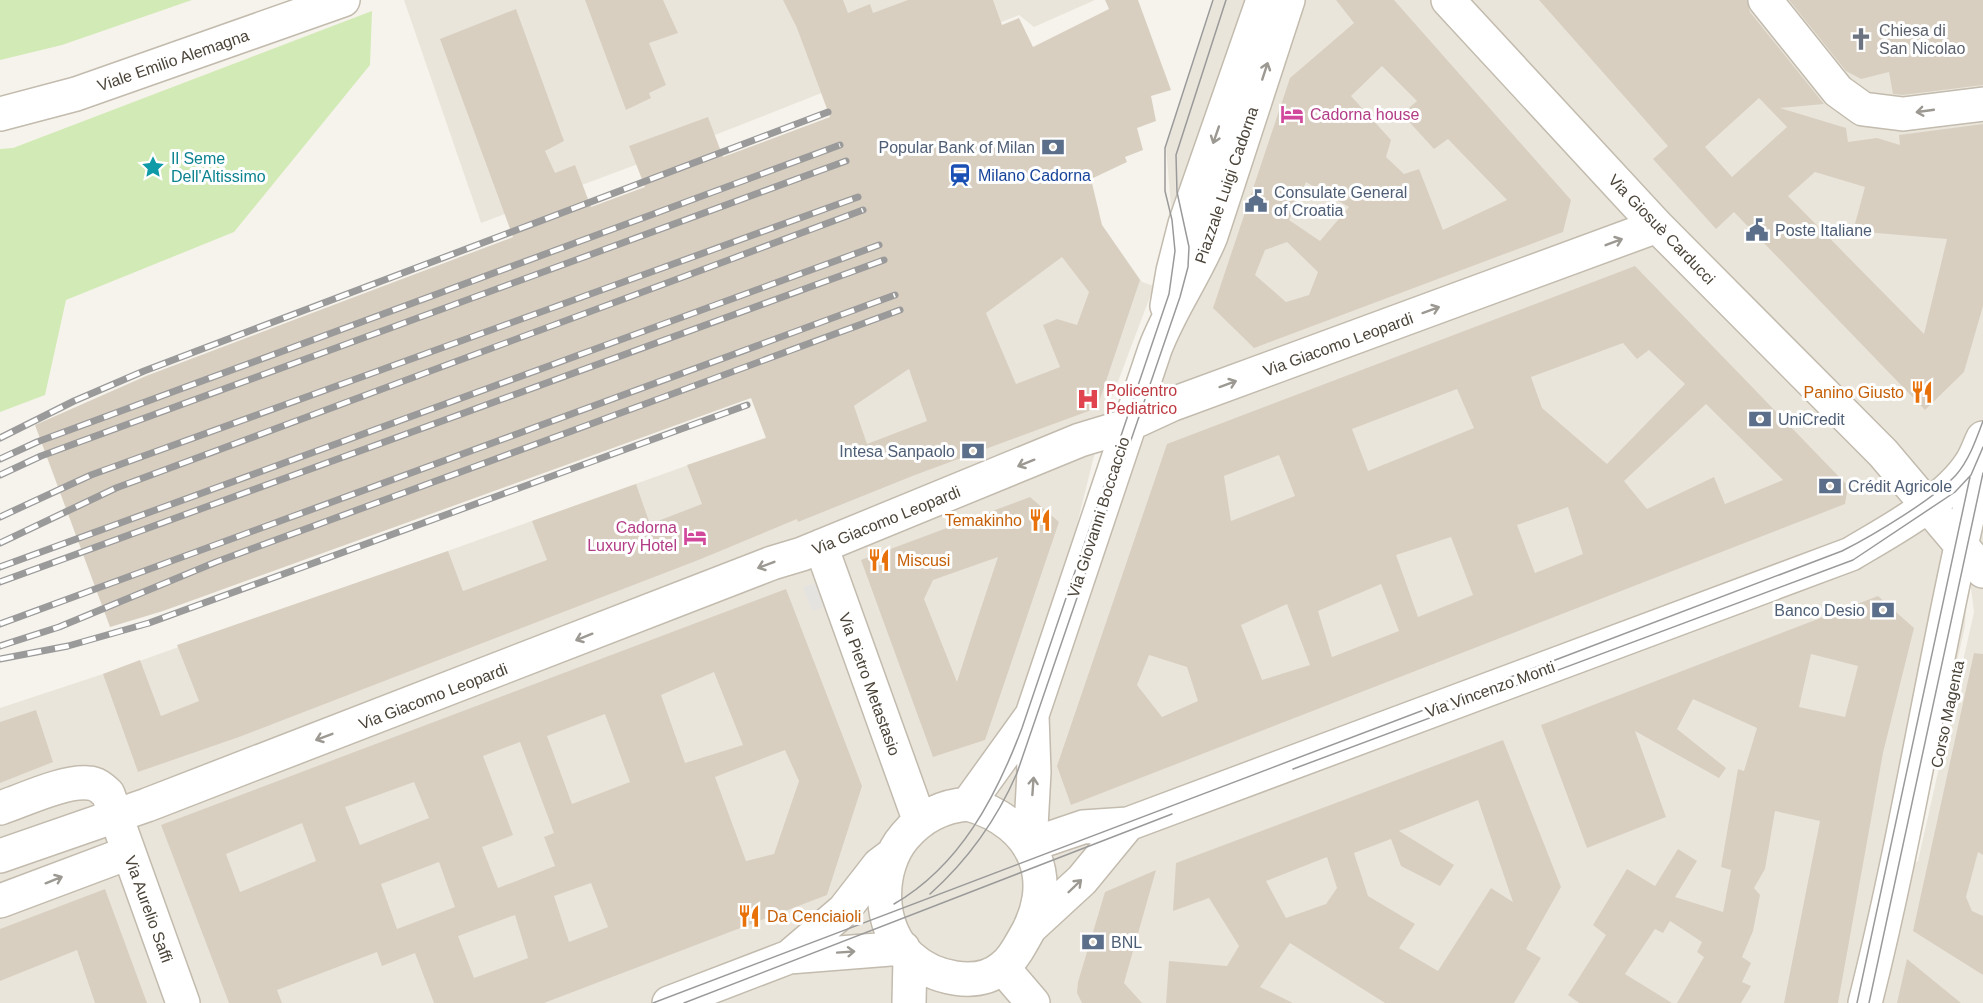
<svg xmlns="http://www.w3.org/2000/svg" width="1983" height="1003" viewBox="0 0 1983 1003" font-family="Arial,sans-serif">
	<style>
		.residential { fill: #eae5da }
		.green { fill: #d2eab5 }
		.parking { fill: #e5e3e0 }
		.building { fill: #d8cfc1; fill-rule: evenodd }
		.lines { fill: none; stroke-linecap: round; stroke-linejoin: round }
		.minor-casing { stroke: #c2bbae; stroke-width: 36 }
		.minor { stroke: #fff; stroke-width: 33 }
		.tram { stroke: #9a9a9a; stroke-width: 1.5 }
		.rail-casing { stroke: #9a9a9a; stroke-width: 7 }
		.rail { stroke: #fff; stroke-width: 4.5; stroke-dasharray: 14; stroke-linecap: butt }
		.oneway { stroke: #9c9892 }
		.labels { text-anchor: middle; stroke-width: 6; stroke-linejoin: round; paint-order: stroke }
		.worship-label { font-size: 16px; fill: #5b616d; stroke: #fff; text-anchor: start }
		.street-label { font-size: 16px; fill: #4b4439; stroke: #fff }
		.hotel-label { font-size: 16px; fill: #b23c85; stroke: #fff; text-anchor: start }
		.service-label { font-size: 16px; fill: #4e5e75; stroke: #fff; text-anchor: start }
		.culture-label { font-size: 16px; fill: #0d838f; stroke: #fff; text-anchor: start }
		.transit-label { font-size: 16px; fill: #164399; stroke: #fff; text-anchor: start }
		.health-label { font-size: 16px; fill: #be3a42; stroke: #fff; text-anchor: start }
		.food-label { font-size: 16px; fill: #c56008; stroke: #fff; text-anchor: end }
	</style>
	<rect width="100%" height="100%" fill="#f6f3ec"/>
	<path class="residential" d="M404 0H1095L1034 27 1019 15 715 135 481 223Z
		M1214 0H1983V1003H1868L1898 871 1918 861 1974 612 1968 564 1927 496 1849 548 1129 820 1034 839 978 798 1037 715 1160 348 1172 219 1166 147Z
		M1102 225 1142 282 1154 286 1102 424 1030 713 967 801 899 838 892 934 661 1003H0V708L103 674 854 406 909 369Z
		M1925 508 1957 546 1966 605 1965 626 1913 856 1862 1003H912L887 882 937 814 1017 832 1129 825Z
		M901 951 906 1003H675L790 960Z"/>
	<path class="green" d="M0 0H192L62 45 0 60Z
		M372 11 370 65 234 232 66 300 45 395 0 412V149L13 148Z"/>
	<path class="parking" d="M821 581 829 605 812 611 803 587Z"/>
	<path class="building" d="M585 0H663L678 33 649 43 666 85 649 93 651 98 626 110Z
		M783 0H843L848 13 870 4 873 13 908 0H993L1002 25 1019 18 1033 47 1109 9 1105 0H1138L1171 90 1151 96 1156 121 1137 128 1143 150 1125 157 1127 162 1091 179 1102 225 1140 280 1097 408 915 475 798 522 797 519 701 559 239 737 138 772 103 674 140 660 161 716 199 701 177 645 448 551 463 591 547 560 532 521 636 484 650 524 702 504 687 465 766 438 751 398 163 611 110 627 35 425 146 376 513 237 440 39 516 9 564 141 545 151 555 173 575 165 591 207 645 187 629 146 708 117 723 157 830 117 797 28ZM1062 257 1089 292 1077 325 1057 319 1043 325 1060 367 1016 384 986 313ZM909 369 927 421 867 444 854 406Z
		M1336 0H1394L1571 200 1563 232 1254 348 1213 308 1290 78 1354 23ZM1382 66 1417 101 1402 114 1434 149 1448 139 1507 200 1443 230 1419 169 1404 174 1386 157 1391 140 1351 96ZM1306 182 1349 207 1320 241 1289 220ZM1287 242 1318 272 1309 295 1286 302 1255 275 1265 250Z
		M1539 0H1747L1750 12 1824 104 1780 108 1846 128 1848 142 1877 138 1900 145 1899 135 1983 124V306L1964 372 1925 410 1734 212 1716 229 1653 159 1668 146ZM1759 98 1787 127 1732 177 1705 147ZM1815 172 1865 187 1853 231 1947 239 1924 334 1788 196Z
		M1789 0H1983V85L1903 95 1893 94 1889 72 1861 79 1846 71Z
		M1635 266 1848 486 1845 504 1071 805 1057 766 1167 444ZM1623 343 1637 359 1649 350 1685 384 1607 464 1542 408 1531 377ZM1457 389 1474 428 1368 471 1352 429ZM1706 404 1783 480 1725 504 1714 477 1647 509 1624 481ZM1279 455 1295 496 1231 521 1224 476ZM1568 507 1583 554 1535 573 1517 525ZM1451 537 1473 595 1418 617 1396 555ZM1381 584 1399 631 1332 657 1318 611ZM1287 604 1310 665 1262 680 1241 625ZM1149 655 1187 667 1198 701 1162 717 1137 685Z
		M1030 497 1059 522 985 740 933 757 861 560ZM998 557 973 632 957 682 924 599 933 580Z
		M786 589 862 786 827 895 544 1003H434L415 953 382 966 377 952 277 990 282 1003H229L161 825ZM714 672 743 745 685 763 661 695ZM605 714 630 782 572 804 547 736ZM520 742 554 833 544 837 555 866 498 888 482 847 513 835 483 756ZM785 750 799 781 774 854 746 861 715 777ZM414 782 429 818 360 845 345 807ZM302 823 316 861 240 892 226 854ZM439 862 455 907 397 929 381 884ZM591 883 608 927 569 942 554 896ZM515 915 528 958 474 978 458 936Z
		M1878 596 1914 628 1883 753 1838 1003H1784L1820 821 1775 811 1765 869 1754 888 1760 895 1753 931 1742 957 1751 963 1742 982 1751 986 1741 1003H1677L1704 957 1697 952 1702 942 1670 921 1663 933 1655 929 1625 974 1672 1003H1579L1568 995 1606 935 1593 925 1627 869 1655 886 1678 849 1697 861 1675 897 1723 912 1731 870 1721 867 1738 769 1744 771 1757 728 1693 699 1677 729 1726 768 1719 778 1635 731 1666 817 1587 848 1541 725ZM1811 654 1858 666 1845 717 1799 707Z
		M1974 653 1983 654V855L1978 852 1966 897 1972 911 1983 916V975L1913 931Z
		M36 710 53 762 0 783V722Z
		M1503 740 1561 887 1526 949 1541 958 1514 1003H1385L1290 943 1260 987 1293 1003H1166L1169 961 1227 966 1239 946 1209 898 1173 911 1176 863ZM1478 800 1513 902 1491 888 1438 971 1399 948 1415 924 1368 896 1354 853 1391 839 1401 866 1440 886 1454 865 1399 831ZM1327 857 1337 888 1326 904 1286 918 1266 881Z
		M1156 870 1124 983 1142 1003H1082L1077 993 1078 982 1105 892Z
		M105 889 147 1003H95L77 950 0 981V929Z
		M1907 959 1961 1003H1897Z"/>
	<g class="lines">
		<g class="minor-casing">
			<path id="minor" d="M1448 0 1657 226 1883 453 1983 571
				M1765 0 1838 91 1863 109 1903 114 1983 104
				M0 114 76 94 343 0
				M1167 306 1173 271 1185 224 1263 0
				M821 546 920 822
				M968 804C1036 823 1060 882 1022 942 1017 951 1011 961 1003 967 977 989 933 978 910 957 877 928 877 868 905 836 921 817 943 806 968 804Z
				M968 804 1032 715
				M0 808C24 800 63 781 88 783 96 783 102 788 108 794L183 1003
				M1030 845 1083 827 1128 824 1851 554C1889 531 1947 501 1971 463 1976 456 1979 446 1983 438
				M1030 845 1034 772 1032 715 1155 349C1170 309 1195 275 1211 236L1288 0
				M0 856 147 805 772 563 802 554 1080 440 1123 427 1173 404 1657 226
				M0 901 128 853
				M1032 926 1082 880 1128 824
				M789 957 844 910 879 865 891 856
				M1003 968 1033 1003
				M669 1003 789 957 903 948
				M909 1003 910 957
				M1865 1003C1911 822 1937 637 1982 456"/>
		</g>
		<use href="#minor" class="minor"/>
		<path class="tram" d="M1293 769 1853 560 1955 492 1971 475 1983 447
			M930 894C968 860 997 819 1017 773L1180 297 1188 267 1189 247 1177 192 1176 155 1226 0
			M894 904C960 866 996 797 1022 728L1169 294 1175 251 1172 220 1165 191V148L1213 0
			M653 1003 1842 551C1872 536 1934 499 1956 475 1969 460 1976 440 1983 421
			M684 1003 1172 814
			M1857 1003 1970 477
			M1869 1003 1983 473"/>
		<g class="rail-casing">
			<path id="rail" d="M0 438 74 401 144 371 828 112
				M0 459 37 442 840 145
				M0 475 41 456 846 161
				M0 517 91 475 858 197
				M0 543 116 488 863 210
				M0 567 879 245
				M0 582 884 260
				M0 624 895 295
				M0 646 59 627 216 562 900 310
				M0 659 68 646 149 623 747 405"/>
		</g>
		<use href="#rail" class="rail"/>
	</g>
	<defs><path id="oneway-shaft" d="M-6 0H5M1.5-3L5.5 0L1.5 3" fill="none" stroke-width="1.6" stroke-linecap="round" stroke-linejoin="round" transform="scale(1.5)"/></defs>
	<g class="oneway">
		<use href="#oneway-shaft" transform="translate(1265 71) rotate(-72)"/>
		<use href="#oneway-shaft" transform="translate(1925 111) rotate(172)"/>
		<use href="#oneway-shaft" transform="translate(1216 135) rotate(109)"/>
		<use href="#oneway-shaft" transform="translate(1614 242) rotate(-21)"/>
		<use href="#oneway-shaft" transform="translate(1431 310) rotate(-20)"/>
		<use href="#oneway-shaft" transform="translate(1228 384) rotate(-20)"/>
		<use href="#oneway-shaft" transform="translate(1026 463) rotate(158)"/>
		<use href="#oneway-shaft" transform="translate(766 565) rotate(159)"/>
		<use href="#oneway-shaft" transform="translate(584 637) rotate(158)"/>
		<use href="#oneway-shaft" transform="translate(324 737) rotate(159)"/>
		<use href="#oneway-shaft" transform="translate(1033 786) rotate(-86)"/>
		<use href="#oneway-shaft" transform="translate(54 880) rotate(-22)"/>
		<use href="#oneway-shaft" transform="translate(1075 886) rotate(-44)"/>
		<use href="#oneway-shaft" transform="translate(846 952) rotate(-4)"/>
	</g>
	<defs>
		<g id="church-bare" transform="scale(1.8)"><path d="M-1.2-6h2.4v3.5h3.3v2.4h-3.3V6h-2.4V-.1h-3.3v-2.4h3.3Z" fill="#6b7280" stroke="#fff" stroke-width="2.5" paint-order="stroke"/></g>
		<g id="hotel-bare" transform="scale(1.8)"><path d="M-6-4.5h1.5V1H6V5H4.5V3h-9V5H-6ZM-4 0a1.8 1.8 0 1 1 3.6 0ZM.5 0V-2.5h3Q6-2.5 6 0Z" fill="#d1479c" stroke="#fff" stroke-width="2.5" paint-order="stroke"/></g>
		<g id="bank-bare" transform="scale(1.8)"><path d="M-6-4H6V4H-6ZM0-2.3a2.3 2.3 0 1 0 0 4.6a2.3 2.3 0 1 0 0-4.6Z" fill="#5c6f8a" stroke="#fff" stroke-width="2.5" paint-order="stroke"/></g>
		<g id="sight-bare" transform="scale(1.8)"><path d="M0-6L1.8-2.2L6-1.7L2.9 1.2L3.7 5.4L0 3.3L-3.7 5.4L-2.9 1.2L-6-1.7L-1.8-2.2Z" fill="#0f9aa8" stroke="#fff" stroke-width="2.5" paint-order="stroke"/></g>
		<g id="station-bare" transform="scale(1.8)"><path d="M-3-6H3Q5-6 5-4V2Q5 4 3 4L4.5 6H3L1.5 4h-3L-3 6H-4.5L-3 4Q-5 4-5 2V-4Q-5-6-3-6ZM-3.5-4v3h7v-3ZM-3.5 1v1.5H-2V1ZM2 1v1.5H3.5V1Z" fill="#1a4fb4" stroke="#fff" stroke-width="2.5" paint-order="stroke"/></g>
		<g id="civic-bare" transform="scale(1.8)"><path d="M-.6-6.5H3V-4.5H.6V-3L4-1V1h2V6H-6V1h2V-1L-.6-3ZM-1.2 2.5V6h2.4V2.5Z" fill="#5c6f8a" stroke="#fff" stroke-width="2.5" paint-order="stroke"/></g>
		<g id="restaurant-bare" transform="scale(1.8)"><path d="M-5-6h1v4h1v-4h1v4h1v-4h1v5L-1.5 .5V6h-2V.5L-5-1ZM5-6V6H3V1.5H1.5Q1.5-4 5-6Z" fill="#e8710a" stroke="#fff" stroke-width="2.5" paint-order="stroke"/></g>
		<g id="hospital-bare" transform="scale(1.8)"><path d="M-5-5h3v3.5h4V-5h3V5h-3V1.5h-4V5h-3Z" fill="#e0444e" stroke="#fff" stroke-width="2.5" paint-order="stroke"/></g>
	</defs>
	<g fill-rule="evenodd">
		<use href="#church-bare" x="1861" y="39"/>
		<use href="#hotel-bare" x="1292" y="114"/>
		<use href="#bank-bare" x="1053" y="147"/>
		<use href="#sight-bare" x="153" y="167"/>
		<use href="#station-bare" x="960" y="175"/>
		<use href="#civic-bare" x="1256" y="201"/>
		<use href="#civic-bare" x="1757" y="230"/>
		<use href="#restaurant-bare" x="1922" y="392"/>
		<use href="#hospital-bare" x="1088" y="399"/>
		<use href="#bank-bare" x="1760" y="419"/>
		<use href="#bank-bare" x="973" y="451"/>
		<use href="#bank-bare" x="1830" y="486"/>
		<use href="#restaurant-bare" x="1040" y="520"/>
		<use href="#hotel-bare" x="695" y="536"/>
		<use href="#restaurant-bare" x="879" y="560"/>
		<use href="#bank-bare" x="1883" y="610"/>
		<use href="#restaurant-bare" x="749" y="916"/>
		<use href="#bank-bare" x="1093" y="942"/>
	</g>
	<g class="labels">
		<g class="worship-label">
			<text x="1879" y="36">Chiesa di<tspan x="1879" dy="18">San Nicolao</tspan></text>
		</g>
		<g class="street-label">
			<text transform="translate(173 60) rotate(-19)" y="6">Viale Emilio Alemagna</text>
			<text transform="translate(1226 185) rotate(-71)" y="6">Piazzale Luigi Cadorna</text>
			<text transform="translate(1662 229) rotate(46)" y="6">Via Giosuè Carducci</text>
			<text transform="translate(1338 344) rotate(-20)" y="6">Via Giacomo Leopardi</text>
			<text transform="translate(1098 517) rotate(-72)" y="6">Via Giovanni Boccaccio</text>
			<text transform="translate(886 520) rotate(-22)" y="6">Via Giacomo Leopardi</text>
			<text transform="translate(870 684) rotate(70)" y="6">Via Pietro Metastasio</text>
			<text transform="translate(1490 689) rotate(-20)" y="6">Via Vincenzo Monti</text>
			<text transform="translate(433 696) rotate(-21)" y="6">Via Giacomo Leopardi</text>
			<text transform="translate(1947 714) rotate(-78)" y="6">Corso Magenta</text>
			<text transform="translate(149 909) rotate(70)" y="6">Via Aurelio Saffi</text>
		</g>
		<g class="hotel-label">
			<text x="1310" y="120">Cadorna house</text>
			<text x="677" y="533" text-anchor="end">Cadorna<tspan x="677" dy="18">Luxury Hotel</tspan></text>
		</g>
		<g class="service-label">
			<text x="1035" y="153" text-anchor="end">Popular Bank of Milan</text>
			<text x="1274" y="198">Consulate General<tspan x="1274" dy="18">of Croatia</tspan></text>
			<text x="1775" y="236">Poste Italiane</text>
			<text x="1778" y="425">UniCredit</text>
			<text x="955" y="457" text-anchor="end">Intesa Sanpaolo</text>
			<text x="1848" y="492">Crédit Agricole</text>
			<text x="1865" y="616" text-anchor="end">Banco Desio</text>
			<text x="1111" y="948">BNL</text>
		</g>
		<g class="culture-label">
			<text x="171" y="164">Il Seme<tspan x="171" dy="18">Dell'Altissimo</tspan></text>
		</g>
		<g class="transit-label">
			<text x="978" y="181">Milano Cadorna</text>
		</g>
		<g class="health-label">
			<text x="1106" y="396">Policentro<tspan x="1106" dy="18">Pediatrico</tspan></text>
		</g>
		<g class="food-label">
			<text x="1904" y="398">Panino Giusto</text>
			<text x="1022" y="526">Temakinho</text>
			<text x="897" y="566" text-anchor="start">Miscusi</text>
			<text x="767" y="922" text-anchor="start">Da Cenciaioli</text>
		</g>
	</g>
</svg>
